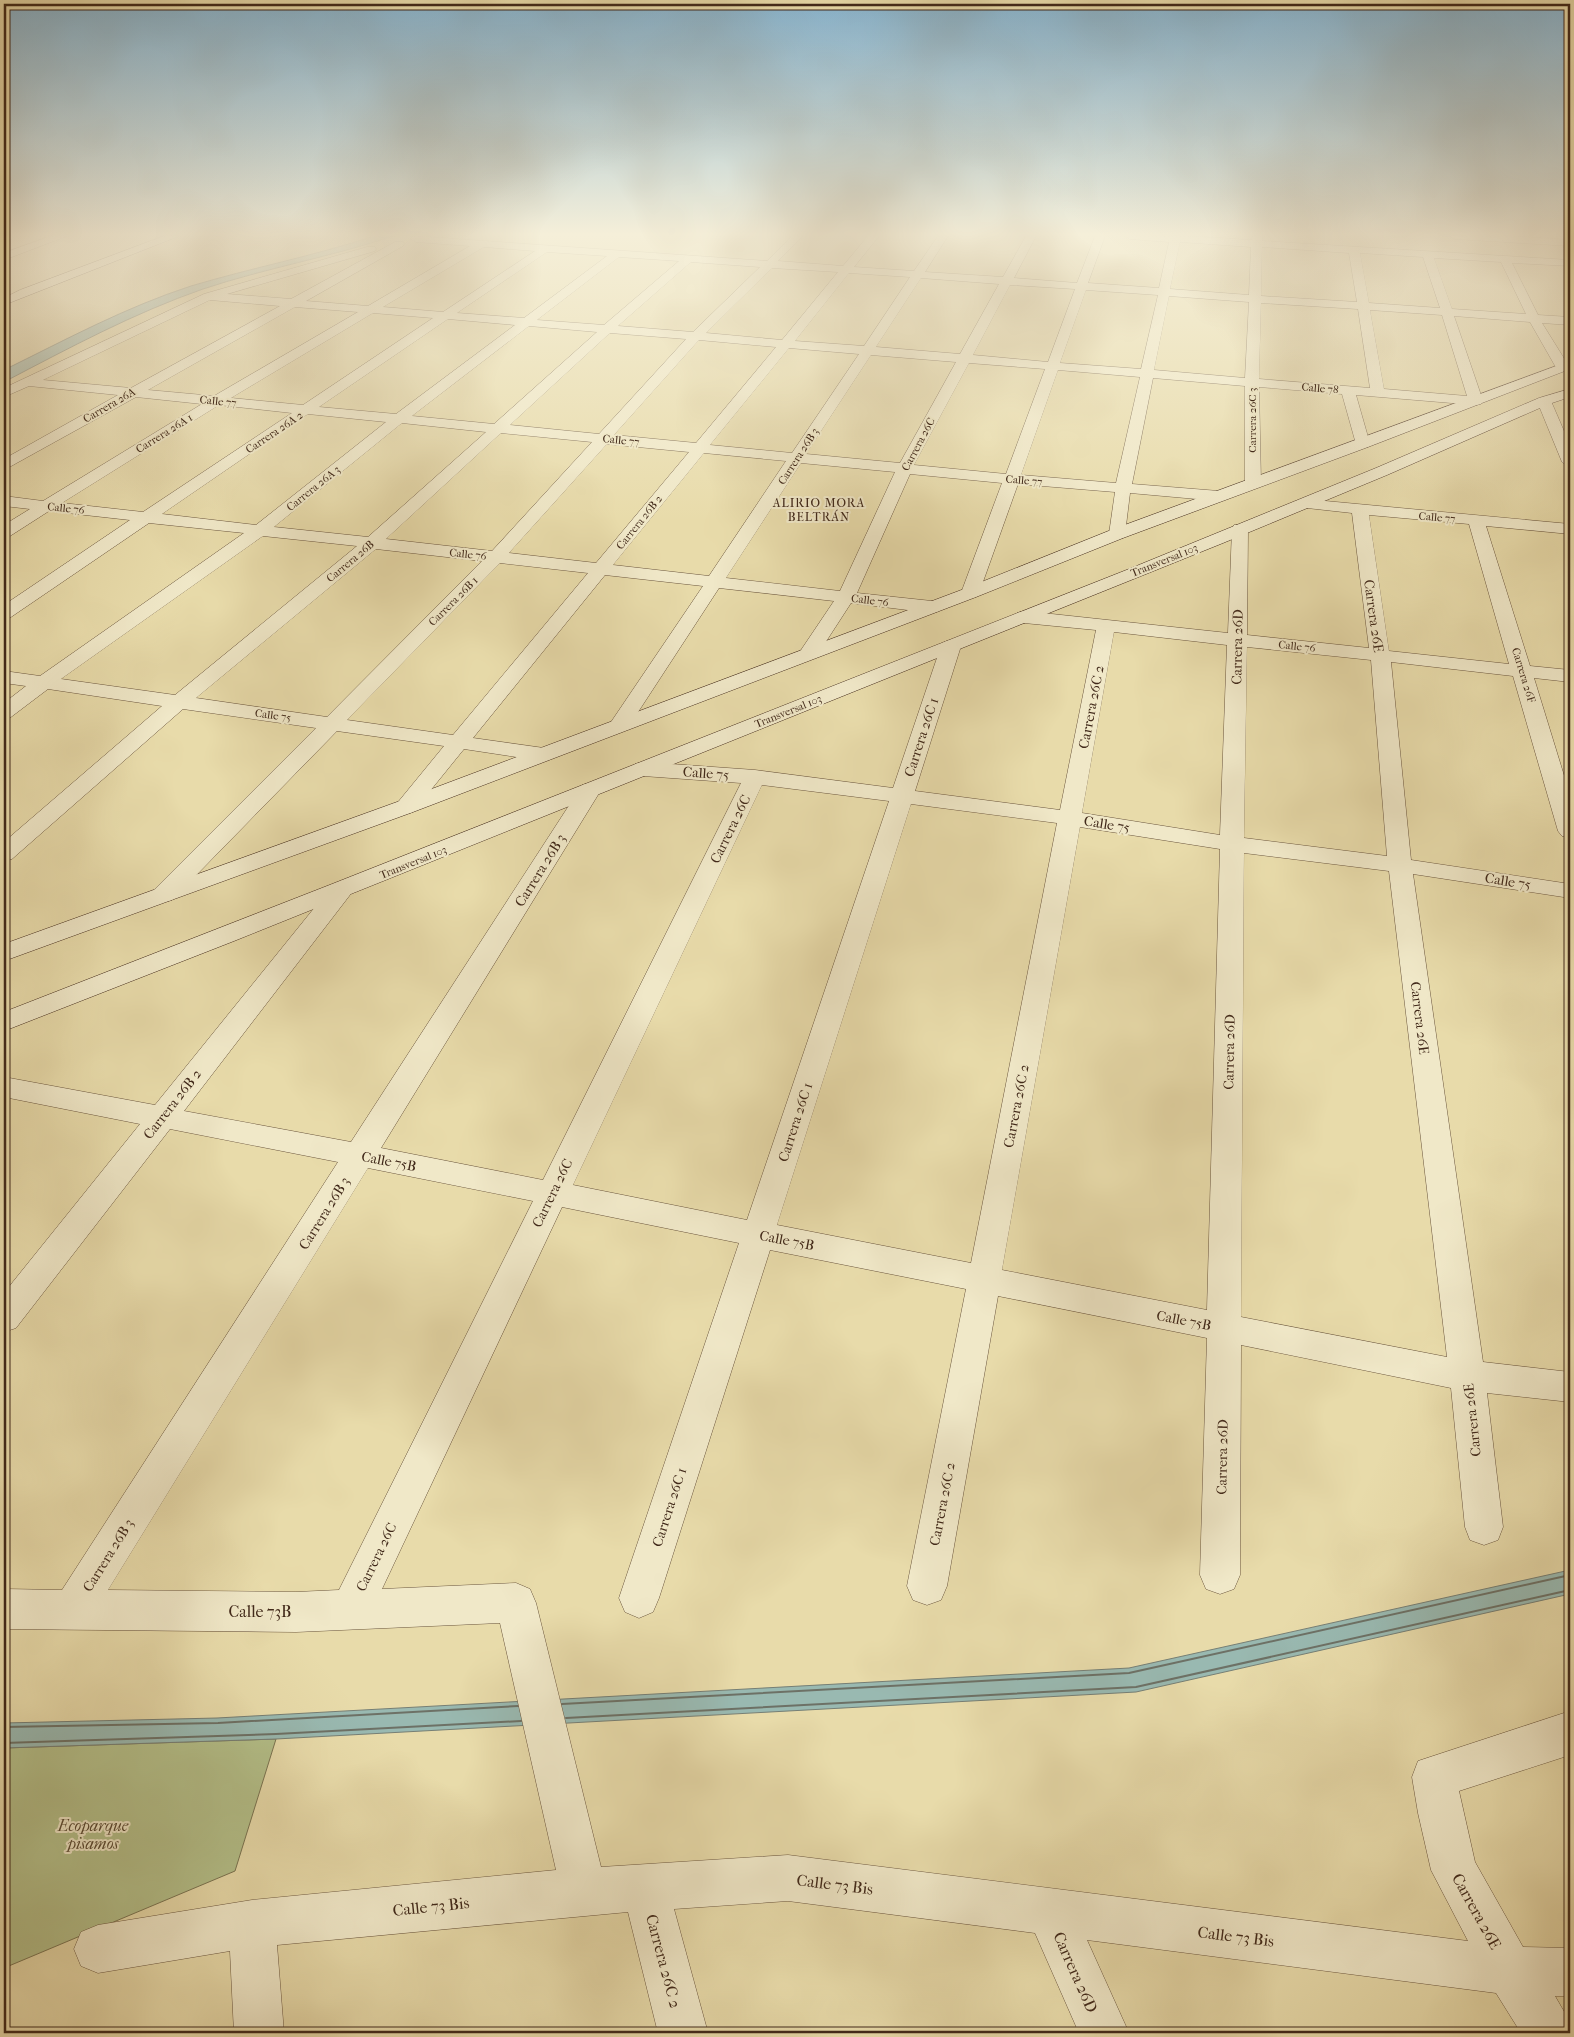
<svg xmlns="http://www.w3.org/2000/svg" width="1574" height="2037" viewBox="0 0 1574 2037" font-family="'IM FELL French Canon',serif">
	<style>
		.green { fill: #b4c08a; stroke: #7a7452 }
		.water { fill: #99b9b1; stroke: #767f75 }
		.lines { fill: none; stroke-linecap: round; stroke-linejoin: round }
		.shore { stroke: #6d7166; stroke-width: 2 }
		.street-casing { stroke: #6b563e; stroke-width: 1 }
		.secondary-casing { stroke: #41291a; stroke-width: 1 }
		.street { fill: #f0e8c8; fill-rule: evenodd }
		.secondary { fill: #f0e8c8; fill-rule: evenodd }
		.labels { text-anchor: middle; stroke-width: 4; stroke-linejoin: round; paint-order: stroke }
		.far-street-label { font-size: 11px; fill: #41291a; stroke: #f0e8c8 }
		.far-neighbourhood-label { font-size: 12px; letter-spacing: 1px; fill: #41291a; stroke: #f0e8c8 }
		.street-label { font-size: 14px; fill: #41291a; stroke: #f0e8c8 }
		.near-street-label { font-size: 16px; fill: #41291a; stroke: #f0e8c8 }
		.near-park-label { font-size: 16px; font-style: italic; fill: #584730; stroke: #f0e8c8 }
	</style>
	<rect width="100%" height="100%" fill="#e8dbaa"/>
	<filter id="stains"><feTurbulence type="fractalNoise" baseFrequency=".004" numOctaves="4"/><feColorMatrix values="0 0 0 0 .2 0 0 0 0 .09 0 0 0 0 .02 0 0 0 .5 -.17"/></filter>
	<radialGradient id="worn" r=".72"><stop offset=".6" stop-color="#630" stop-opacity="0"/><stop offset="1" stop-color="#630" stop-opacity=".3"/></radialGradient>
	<path class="green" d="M276 1739 235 1871 4 1968V1748Z"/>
	<path class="water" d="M374 236H393C331 257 266 268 203 289 134 313 69 348 4 382V370C65 340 126 307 191 286 251 268 314 256 374 236Z
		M1570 1570V1594L1136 1692 276 1739 4 1748V1723L217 1718 1129 1668Z"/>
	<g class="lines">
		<path class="shore" d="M562 1704 1129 1673 1570 1575
			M566 1718 1136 1687 1570 1590
			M4 1727 218 1723 518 1706
			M4 1743 276 1734 521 1721"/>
		<g class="street-casing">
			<path id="street" d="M51 236H67L4 260V253Z
				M414 236 767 261 792 236H803L778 261 843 266 868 236H879L854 267 914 271 938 236H948L925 272 1003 277 1026 236H1036L1014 278 1077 283 1095 236H1105L1088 283 1159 288 1169 242 1130 239 1125 236H1185L1252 240V236H1262V241L1570 260V266L1512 263 1538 315 1570 317V325L1542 323 1570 368 1568 371H1558L1530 322 1454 316 1483 401 1481 404 1476 405 1356 395 1370 444 1368 447H1358L1356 444 1342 394 1259 387 1261 484 1259 487H1247L1245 484V386L1153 378 1132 484 1219 491 1225 493 1227 496 1225 499 1219 501 1130 493 1125 534 1123 538H1111L1109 534 1115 492 1018 484 979 593 976 597 970 598 964 597 961 593 1002 483 910 474 857 593 932 601 939 603 941 607 939 611 932 613 851 603 816 657 809 659 802 657 799 653 834 601 719 588 627 729 620 731 613 729 609 725 703 586 605 575 473 738 551 749 554 754 551 759 543 761 464 749 413 812 405 814 397 812 394 807 444 746 337 731 172 900 163 902 154 900 151 895 154 890 316 728 183 709 12 859 4 861V842L162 706 48 689 11 717 4 719V703L26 686 4 683V671L40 676 244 533 149 523 11 617 4 619V605L130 520 49 511 10 536 4 537V525L30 509 4 506V496L43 501 202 404 136 397 4 470V459L118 395 29 386 4 397V388L204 294 367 247H375L376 249 375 251 227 294 291 299 395 242H403L404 244 403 246 306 301 368 306 470 246 416 242 411 239ZM1180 242 1251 247 1249 295 1170 289ZM484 247 535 251 443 312 383 307ZM1262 247 1349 253 1357 302 1261 296ZM547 252 607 256 524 318 457 313ZM1360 253 1423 257 1440 308 1369 303ZM619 257 679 261 604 325 537 320ZM1434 258 1501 262 1526 314 1452 309ZM691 262 760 267 693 332 618 326ZM772 268 838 272 782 340 706 333ZM849 273 910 277 864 346 795 341ZM921 278 999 284 960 354 876 347ZM1010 285 1075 289 1048 362 973 355ZM1086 290 1158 295 1141 369 1060 363ZM1169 296 1249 302 1245 378 1154 370ZM210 300 280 306 131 388 43 380ZM1261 303 1358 309 1370 388 1259 379ZM295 307 358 312 214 396 148 390ZM1370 310 1442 315 1467 396 1384 389ZM373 313 433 318 303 405 231 398ZM448 319 515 325 396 414 319 407ZM529 326 597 332 494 424 412 416ZM610 333 686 339 599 434 510 425ZM699 340 776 347 696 443 614 435ZM789 348 859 354 792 453 710 445ZM871 355 956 362 900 463 806 454ZM969 363 1045 369 1006 474 914 465ZM1058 370 1140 377 1116 483 1021 475ZM219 405 292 413 143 512 62 503ZM308 414 386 422 256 525 162 514ZM402 423 486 432 368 537 274 527ZM501 433 592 442 492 551 386 539ZM607 444 689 452 596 563 509 553ZM704 453 786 461 709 576 613 565ZM801 463 895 472 840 591 726 578ZM263 536 357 546 175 695 61 679ZM376 549 482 561 327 717 196 698ZM500 563 588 573 453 735 347 720Z
				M1450 236H1511L1570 240V246L1455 239Z
				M1544 397 1551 401 1570 445V467L1565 465 1562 462 1537 401Z
				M1304 499 1570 524V534L1486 526 1530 666 1570 670V682L1534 678 1570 795V838L1562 836 1558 831 1513 676 1391 662 1411 860 1570 884V898L1413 874 1483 1362 1570 1372V1402L1487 1393 1503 1527 1498 1540 1484 1545 1470 1540 1465 1527 1451 1388 1241 1345 1240 1575 1234 1589 1220 1594 1206 1589 1200 1575 1207 1338 998 1296 947 1586 941 1600 927 1605 913 1600 907 1586 966 1289 770 1250 659 1598 653 1612 639 1618 625 1612 619 1598 739 1243 562 1207 382 1589 516 1583 530 1589 536 1603 601 1867 788 1855 1468 1941 1431 1870 1418 1813 1412 1777 1418 1761 1570 1711V1755L1459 1791 1475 1862 1523 1947 1570 1948V1996H1555L1570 2022V2033H1521L1496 1993 1087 1940 1129 2033H1079L1035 1933 788 1901 674 1909 708 2033H658L628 1912 277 1945 284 2033H234L230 1951 98 1973 81 1966 74 1949 81 1932 98 1925 252 1900 556 1870 500 1623 296 1632 4 1629V1589L62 1590 338 1162 170 1129 16 1328 4 1332V1293L140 1124 4 1097V1077L155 1105 332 886 341 884 350 886 353 891 184 1111 351 1142 579 790 582 785 590 783 598 785 601 790 381 1148 543 1180 741 783 643 776 635 774 632 769 635 764 643 762 755 770 893 788 941 646 944 642 951 640 958 642 961 646 915 791 1060 810 1096 630 1024 623 1017 621 1015 617 1017 613 1024 611 1228 633 1232 529 1234 525H1246L1248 529 1247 635 1369 648 1352 513 1298 507 1296 504 1298 501ZM1369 515 1469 524 1509 664 1389 651ZM1114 632 1227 645 1220 835 1082 813ZM1247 647 1371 660 1387 856 1244 838ZM762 785 889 801 747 1220 573 1185ZM911 804 1057 823 971 1263 777 1225ZM1080 827 1220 849 1207 1310 1002 1270ZM1244 853 1389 871 1447 1357 1241 1317ZM368 1168 533 1201 339 1590 296 1592 108 1590Z"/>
		</g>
		<g class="secondary-casing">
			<path id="secondary" d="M164 236H179L4 305V298L20 290Z
				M1570 361V369L1368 447 1123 538 976 597 413 812 4 961V944L397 802 964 589 1111 530Z
				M1570 389V397L1549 404 1387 475 1223 543 234 941 4 1031V1012L327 886 1129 569 1376 468 1539 398Z"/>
		</g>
		<use href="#street" class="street"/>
		<use href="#secondary" class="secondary"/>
	</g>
	<linearGradient id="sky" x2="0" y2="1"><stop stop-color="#88b6d2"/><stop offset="0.45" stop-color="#f5efd9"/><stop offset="1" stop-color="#f5efd9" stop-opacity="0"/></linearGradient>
	<rect width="1574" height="521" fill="url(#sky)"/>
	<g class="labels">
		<g class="far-street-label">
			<text transform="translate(1320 388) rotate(5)" y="4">Calle 78</text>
			<text transform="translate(218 401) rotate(6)" y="4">Calle 77</text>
			<text transform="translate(109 405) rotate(-30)" y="4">Carrera 26A</text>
			<text transform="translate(1252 420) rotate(-90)" y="4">Carrera 26C 3</text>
			<text transform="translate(274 432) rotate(-34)" y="4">Carrera 26A 2</text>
			<text transform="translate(164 433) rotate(-32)" y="4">Carrera 26A 1</text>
			<text transform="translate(621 440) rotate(6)" y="4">Calle 77</text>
			<text transform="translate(918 444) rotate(-62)" y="4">Carrera 26C</text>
			<text transform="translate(798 456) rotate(-57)" y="4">Carrera 26B 3</text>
			<text transform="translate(1024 480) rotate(5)" y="4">Calle 77</text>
			<text transform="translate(313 488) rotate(-39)" y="4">Carrera 26A 3</text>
			<text transform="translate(66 508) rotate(6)" y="4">Calle 76</text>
			<text transform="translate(1437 517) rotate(5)" y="4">Calle 77</text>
			<text transform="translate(639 522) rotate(-51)" y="4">Carrera 26B 2</text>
			<text transform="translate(468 554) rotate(6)" y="4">Calle 76</text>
			<text transform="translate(1164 560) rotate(-22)" y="4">Transversal 103</text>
			<text transform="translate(350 561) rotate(-40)" y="4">Carrera 26B</text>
			<text transform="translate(870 600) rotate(7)" y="4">Calle 76</text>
			<text transform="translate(453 601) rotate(-45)" y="4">Carrera 26B 1</text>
			<text transform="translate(1297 646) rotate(6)" y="4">Calle 76</text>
			<text transform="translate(1524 675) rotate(73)" y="4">Carrera 26F</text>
			<text transform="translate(788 711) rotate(-22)" y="4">Transversal 103</text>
			<text transform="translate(273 715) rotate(8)" y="4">Calle 75</text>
			<text transform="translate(413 862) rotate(-22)" y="4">Transversal 103</text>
		</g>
		<g class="far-neighbourhood-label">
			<text x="819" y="507">ALIRIO MORA<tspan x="819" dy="14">BELTRÁN</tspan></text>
		</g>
		<g class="street-label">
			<text transform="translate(1374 616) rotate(82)" y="5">Carrera 26E</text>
			<text transform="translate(1237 647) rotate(-89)" y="5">Carrera 26D</text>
			<text transform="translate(1091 707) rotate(-79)" y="5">Carrera 26C 2</text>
			<text transform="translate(921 737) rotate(-72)" y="5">Carrera 26C 1</text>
			<text transform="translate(706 773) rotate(4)" y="5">Calle 75</text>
			<text transform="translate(1107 824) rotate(9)" y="5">Calle 75</text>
			<text transform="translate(730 829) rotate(-64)" y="5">Carrera 26C</text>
			<text transform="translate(540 870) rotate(-58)" y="5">Carrera 26B 3</text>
			<text transform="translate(1508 881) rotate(9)" y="5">Calle 75</text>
			<text transform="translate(1420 1018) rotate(83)" y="5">Carrera 26E</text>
			<text transform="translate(1229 1052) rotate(-89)" y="5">Carrera 26D</text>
			<text transform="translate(172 1104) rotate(-52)" y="5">Carrera 26B 2</text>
			<text transform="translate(1016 1106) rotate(-79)" y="5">Carrera 26C 2</text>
			<text transform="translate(795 1122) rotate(-72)" y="5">Carrera 26C 1</text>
			<text transform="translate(389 1161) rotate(11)" y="5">Calle 75B</text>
			<text transform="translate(552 1193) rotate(-64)" y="5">Carrera 26C</text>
			<text transform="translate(324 1213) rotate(-58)" y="5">Carrera 26B 3</text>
			<text transform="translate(787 1240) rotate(11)" y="5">Calle 75B</text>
			<text transform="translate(1184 1320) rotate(11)" y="5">Calle 75B</text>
			<text transform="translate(1472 1420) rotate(-96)" y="5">Carrera 26E</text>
			<text transform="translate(1222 1457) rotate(-89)" y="5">Carrera 26D</text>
			<text transform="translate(942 1504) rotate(-79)" y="5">Carrera 26C 2</text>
			<text transform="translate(669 1507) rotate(-72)" y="5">Carrera 26C 1</text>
			<text transform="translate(108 1555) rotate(-58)" y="5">Carrera 26B 3</text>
			<text transform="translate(376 1557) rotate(-64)" y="5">Carrera 26C</text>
		</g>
		<g class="near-street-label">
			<text x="260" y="1617">Calle 73B</text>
			<text transform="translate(835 1884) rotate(7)" y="6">Calle 73 Bis</text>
			<text transform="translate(431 1906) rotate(-6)" y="6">Calle 73 Bis</text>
			<text transform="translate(1477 1911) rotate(61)" y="6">Carrera 26E</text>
			<text transform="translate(1236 1936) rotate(7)" y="6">Calle 73 Bis</text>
			<text transform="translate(664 1961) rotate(75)" y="6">Carrera 26C 2</text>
			<text transform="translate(1076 1972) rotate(66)" y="6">Carrera 26D</text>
		</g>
		<g class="near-park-label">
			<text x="93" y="1831">Ecoparque<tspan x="93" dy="18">pisamos</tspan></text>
		</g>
	</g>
	<rect width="1574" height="2037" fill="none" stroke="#e8dbaa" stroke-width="20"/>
	<rect x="5" y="5" width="1564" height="2027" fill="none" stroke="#41291a" stroke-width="2.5"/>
	<rect x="10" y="10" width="1554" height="2017" fill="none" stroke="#41291a"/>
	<rect width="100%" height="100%" filter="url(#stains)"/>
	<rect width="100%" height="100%" fill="url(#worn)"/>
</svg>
